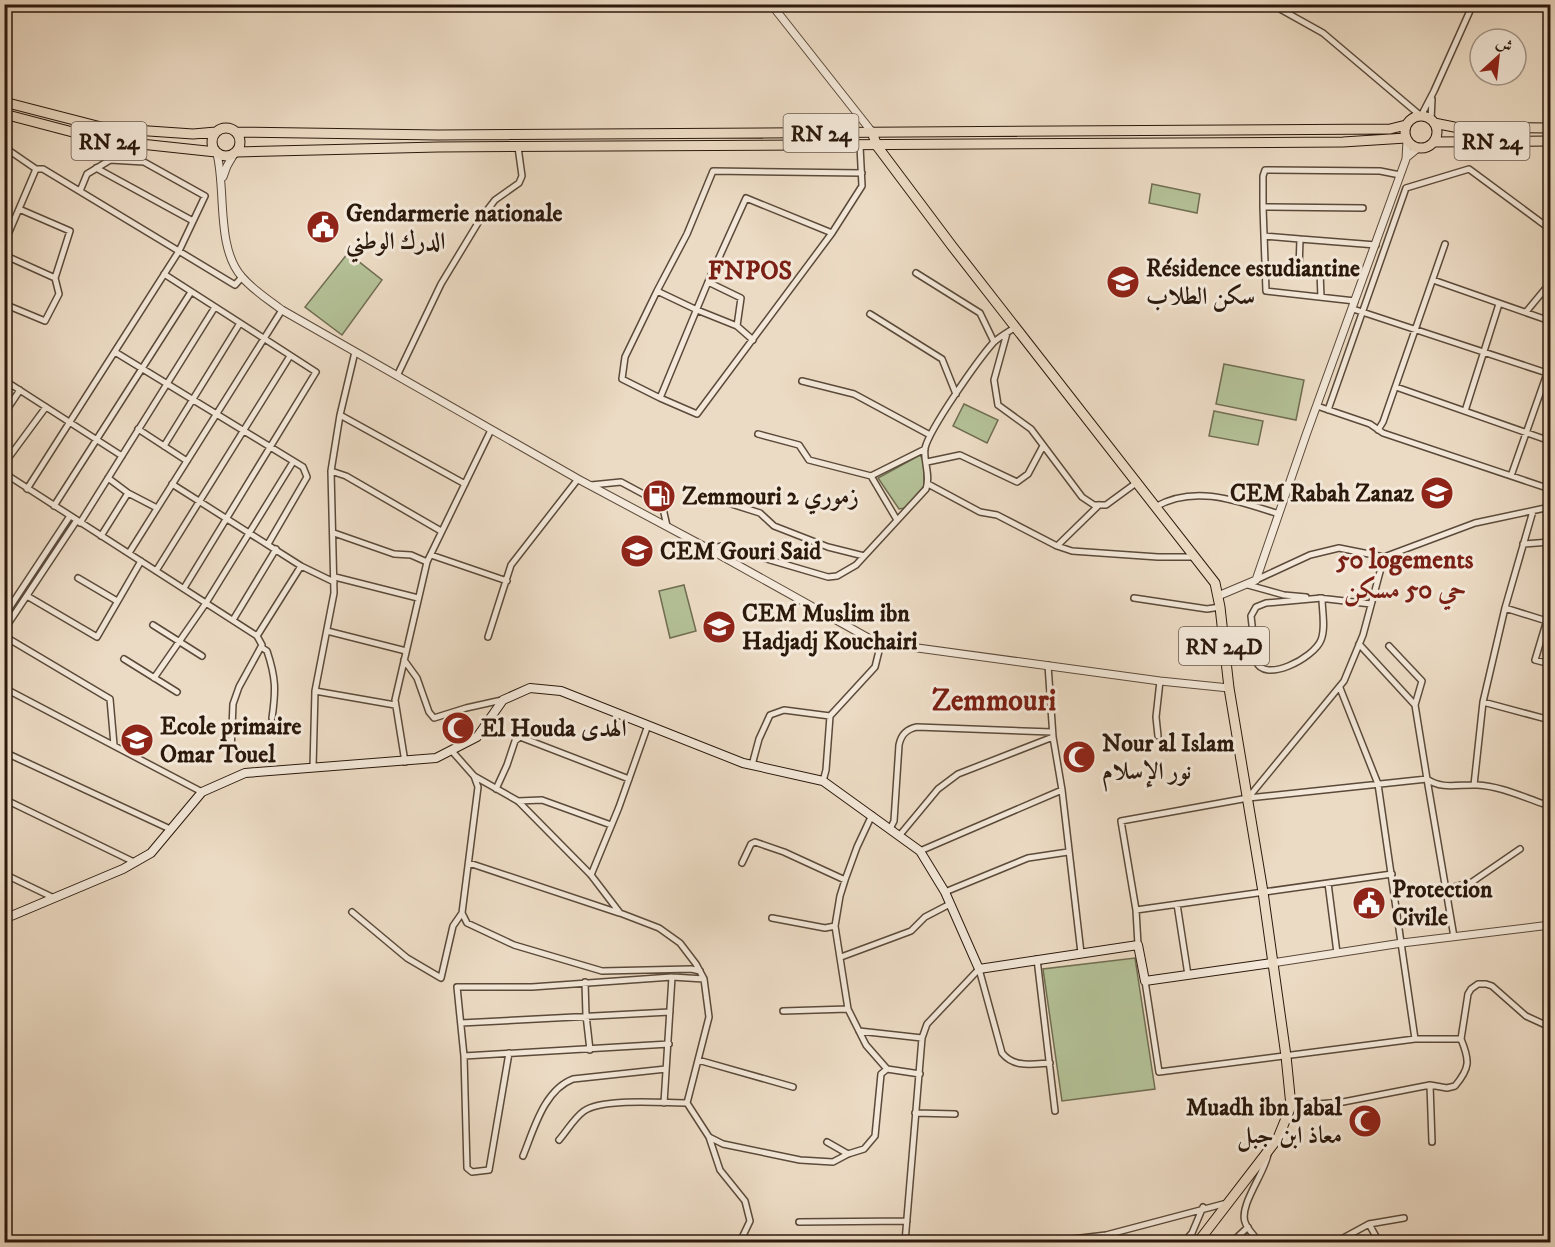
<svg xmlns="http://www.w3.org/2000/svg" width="1555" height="1247" viewBox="0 0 1555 1247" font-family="'IM FELL DW Pica',Amiri,serif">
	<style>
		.green { fill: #b4c197; stroke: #706d52; stroke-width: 1.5 }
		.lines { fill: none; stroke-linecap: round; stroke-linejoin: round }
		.minor-casing { stroke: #5b4a3a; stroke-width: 8 }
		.tertiary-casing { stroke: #5b4a3a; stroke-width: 9 }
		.secondary-casing { stroke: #2b190c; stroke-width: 10 }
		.primary-casing { stroke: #2b190c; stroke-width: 11 }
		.trunk-casing { stroke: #2b190c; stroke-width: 11 }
		.minor { stroke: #f3e8d9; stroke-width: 5 }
		.tertiary { stroke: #f3e8d9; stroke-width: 7 }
		.secondary { stroke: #f3e8d9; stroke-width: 8 }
		.primary { stroke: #ecdbc4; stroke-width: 9 }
		.trunk { stroke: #ecdbc4; stroke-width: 9 }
		.labels { text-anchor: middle; stroke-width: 6; stroke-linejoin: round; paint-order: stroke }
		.shield { fill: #f3e8d9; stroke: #67574a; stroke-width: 1.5 }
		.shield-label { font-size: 22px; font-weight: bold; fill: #2b190c }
		.poi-label { font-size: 24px; font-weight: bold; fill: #2b190c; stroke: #f3e8d9; text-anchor: start }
		.neighbourhood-label { font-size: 26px; font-weight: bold; fill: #7a1f14; stroke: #f3e8d9 }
		.district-label { font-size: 30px; font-weight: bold; fill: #7a1f14; stroke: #f3e8d9 }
	</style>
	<rect width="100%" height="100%" fill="#ecdbc4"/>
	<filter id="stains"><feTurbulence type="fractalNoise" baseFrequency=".00333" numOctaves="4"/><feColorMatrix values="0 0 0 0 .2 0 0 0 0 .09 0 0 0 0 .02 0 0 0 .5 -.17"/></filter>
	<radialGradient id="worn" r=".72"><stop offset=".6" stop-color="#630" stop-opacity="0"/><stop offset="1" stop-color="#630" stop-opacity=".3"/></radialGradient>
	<path class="green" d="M1152 184 1200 194 1197 213 1149 203Z
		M348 253 382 280 342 335 305 307Z
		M1224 364 1304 380 1296 420 1216 404Z
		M964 404 998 420 987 443 953 426Z
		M1214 411 1263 421 1258 445 1209 436Z
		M920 455 924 461V486L905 508 899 509 878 478Z
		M684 585 696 631 670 638 659 591Z
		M1135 958 1155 1089 1062 1101 1043 969Z"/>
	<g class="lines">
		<g class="minor-casing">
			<path id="minor" d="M1271 4 1323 33 1421 116 1434 91 1473 4
				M1431 120 1432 99
				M860 146 862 186 832 233 746 198 708 282 741 298 737 326 697 310 657 291 687 234 713 171 862 173
				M4 147 36 169
				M96 168 193 221
				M1263 207 1363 208
				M19 209 70 231 55 278
				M1264 236 1300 239 1299 270 1320 272 1321 297
				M1300 239 1376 245
				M4 244 36 169H43L235 285 242 277
				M4 255 55 278 59 294 45 321 4 304
				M916 273 980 313 994 342
				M164 274 316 372 184 588
				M1433 280 1550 321
				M708 282 660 398 697 414 832 233
				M657 291 625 357 622 379 660 398
				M1355 301 1266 291 1263 207V176L1265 170 1380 171 1400 175
				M1353 309 1550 374
				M1526 312 1550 283
				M870 314 942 359 956 394
				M737 326 753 340
				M1007 333 994 380 998 405 1031 429 1082 497 1094 505H1106L1136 483
				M115 352 303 467 307 477 268 544
				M397 376 441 284 481 218 495 200 519 183 522 176 518 147
				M4 380 122 456
				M802 381 854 394 930 435
				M1396 387 1550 441
				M1317 406 1370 424 1383 433 1550 489
				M1328 410 1406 188 1469 169 1550 229
				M1465 411 1499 304
				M4 414 20 390
				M340 415 355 352
				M138 429 187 461
				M1378 430 1383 422 1445 244
				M758 434 799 445 809 460 871 476 925 449
				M164 446 240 323
				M927 462 960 455 1017 482 1028 474 1043 446
				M4 464 46 407
				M331 471 346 476 441 531
				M4 473 257 636 301 566 172 484
				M871 476 897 520
				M1511 476 1550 365
				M108 478 128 493 157 508
				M928 484 980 512 997 515 1057 546 1099 505
				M591 485 621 482 662 504 667 526
				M27 489 179 251 205 196 144 162 110 160 87 174 80 191
				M722 501 760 513 774 526 828 547 864 556
				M54 506 191 292
				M1155 507C1195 484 1238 501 1279 514
				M80 523 215 307
				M334 533 394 554 411 555 427 562
				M101 536 128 493
				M1523 544 1550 542
				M1057 546 1072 551 1158 557H1194
				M709 549 722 546 828 577 837 576 856 565 926 489C931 475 923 461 925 448 930 428 978 360 993 343 999 337 1008 332 1016 327
				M129 553 282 310
				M431 555 507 581
				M301 566 334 582
				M156 571 290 356
				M335 577 418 598
				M78 578 117 601
				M1256 580 1310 555 1339 548 1384 557 1475 523 1550 507
				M1248 585 1284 595 1306 597
				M27 596 97 637 141 561
				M1134 598 1207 609 1220 607
				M1319 598 1371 604
				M1322 598C1322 611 1326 628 1321 640 1314 658 1264 684 1256 661L1251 616 1256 607 1266 603Z
				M1505 608 1550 622
				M4 616 70 516
				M233 620 276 549
				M1547 620 1535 660 1550 664
				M153 625 202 656
				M4 630 77 520
				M327 631 406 651
				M4 636 110 699 114 745
				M488 637 511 565 578 479
				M1359 644 1415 705 1427 779C1442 790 1459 784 1477 785 1500 786 1523 797 1544 804L1550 803
				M1389 646 1422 681 1415 705
				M261 647 267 651C276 678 276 690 272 718
				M124 659 177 692
				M404 660 417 678 429 712 434 718 466 708 502 700
				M1048 665 1053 737 1062 790 1081 953
				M154 678 206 603 293 462
				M4 688 202 792
				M315 691 395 705
				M1483 702 1550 720
				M1158 736 1156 717 1160 681
				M451 750 474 776 518 801 591 875 620 913 659 928 680 943 696 964 704 979 709 1017 687 1103 709 1137 720 1170 745 1201 750 1221 740 1242
				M4 752 170 829
				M231 752 233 704 239 687 262 645 257 636
				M405 762 395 700 427 562 491 430
				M752 765 759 739 770 715 784 710 830 716
				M313 768 315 691 334 593 331 471 340 415 465 484
				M474 776 478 787 462 913 467 923 514 945 602 971 691 969 700 971
				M823 781 826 770 830 716 875 667 881 643
				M1474 785 1483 702 1505 608 1533 511
				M496 789 507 765 515 741 520 737 629 779
				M1248 798 1427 779 1454 937
				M4 799 134 862
				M518 801 542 800 611 825
				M872 815 857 847 845 880 840 896 835 926 848 1009 866 1045 887 1069 920 1074
				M890 829 894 821 899 745C901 735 906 729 917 727L1052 732
				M899 836 938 789 958 774 1053 737
				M920 851 1062 790
				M469 863 619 913
				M742 863 751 844 755 842 784 852 845 880
				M4 874 54 898
				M591 875 619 807 648 725
				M1328 883 1337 953
				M1446 889 1472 882 1520 849
				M945 892 1028 858 1068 852
				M1177 904 1188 975
				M1136 910 1392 874
				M352 912 407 958 441 978 453 926 462 913
				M772 918 825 928 835 926
				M1138 945 1136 910 1121 821 1248 798 1344 681 1363 635 1384 557
				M841 957 911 931 925 917 950 904
				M1037 959 1055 1111
				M1145 981 1159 1072 1415 1039 1378 784 1340 688
				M585 982 586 1015 590 1050
				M783 1011 848 1009
				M461 1023 670 1012
				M859 1031 922 1038
				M1415 1039H1461L1468 994 1471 989 1478 984H1486L1492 986 1526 1016 1550 1027
				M509 1053 489 1170 472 1172 467 1168 464 1056 457 987H532L672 977 704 979
				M464 1056 669 1044
				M698 1060 793 1087
				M1430 1085 1432 1142
				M664 1103 672 977
				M1291 1106 1343 1102 1430 1085 1447 1088 1455 1086C1470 1068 1470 1061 1461 1039
				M915 1113 955 1114
				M709 1137 723 1144 800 1160 833 1162 848 1154 864 1149 875 1136 881 1074 887 1069
				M559 1140C567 1131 574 1118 584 1111 603 1098 662 1103 687 1103
				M827 1142 848 1154
				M523 1156C534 1129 544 1090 573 1079L666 1069
				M799 1222 907 1221
				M1369 1224 1379 1242
				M905 1242 922 1038 927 1024 979 969 1002 1053C1014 1068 1032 1064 1050 1063
				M1047 1242 1106 1235 1227 1203
				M1184 1242 1192 1233 1203 1207
				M1232 1242 1248 1227
				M1259 1242C1255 1236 1247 1229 1245 1222 1239 1205 1265 1173 1268 1154
				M1336 1242 1369 1224 1404 1218
				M1408 1242 1412 1241"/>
		</g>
		<g class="tertiary-casing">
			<path id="tertiary" d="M771 4 872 132
				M217 154C226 190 216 248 242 277 253 290 269 300 282 310L578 479 709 549 872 640 881 643 1160 681 1229 688
				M1407 157 1418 148
				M223 177 227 166 234 154
				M1218 596 1256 580 1306 435 1406 159 1407 140
				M1272 963 1402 943 1550 925"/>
		</g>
		<g class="secondary-casing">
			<path id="secondary" d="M4 919 123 869 151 853 202 792 245 773 436 758 477 737 503 700 530 688 561 691 743 763 823 781 920 851 945 892 979 969 1138 945 1145 981 1272 963"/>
		</g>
		<g class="primary-casing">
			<path id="primary" d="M872 132 877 146 952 246 1215 583 1220 607 1229 688 1263 892 1286 1056 1291 1106 1278 1138 1198 1242"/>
		</g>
		<g class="trunk-casing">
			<path id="trunk" d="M4 102 105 128 193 134 216 132
				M4 114 103 140 216 152
				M1405 132a16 16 0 1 1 32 0a16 16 0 1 1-32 0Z
				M1434 123 1454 127 1550 128
				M212 142a14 14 0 1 1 28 0a14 14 0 1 1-28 0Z
				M236 132 438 135 1390 129 1406 125
				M1434 142 1550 141
				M237 152 438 147 1343 142 1406 138"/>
		</g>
		<use href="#minor" class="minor"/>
		<use href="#tertiary" class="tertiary"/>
		<use href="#secondary" class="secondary"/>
		<use href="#primary" class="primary"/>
		<use href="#trunk" class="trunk"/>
	</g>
	<defs>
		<g id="civic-disc" transform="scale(1.725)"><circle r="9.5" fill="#8f2418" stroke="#f3e8d9"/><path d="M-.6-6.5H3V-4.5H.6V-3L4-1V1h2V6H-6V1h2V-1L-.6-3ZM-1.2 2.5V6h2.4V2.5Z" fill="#fff"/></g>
		<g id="school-disc" transform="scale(1.725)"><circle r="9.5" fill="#8f2418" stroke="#f3e8d9"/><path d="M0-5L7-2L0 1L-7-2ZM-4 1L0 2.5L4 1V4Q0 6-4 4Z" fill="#fff"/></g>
		<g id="fuel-disc" transform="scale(1.725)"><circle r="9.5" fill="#8f2418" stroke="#f3e8d9"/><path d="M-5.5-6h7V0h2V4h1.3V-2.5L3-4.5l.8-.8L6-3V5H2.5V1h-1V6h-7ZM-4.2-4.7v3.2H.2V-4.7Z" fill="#fff"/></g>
		<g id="mosque-disc" transform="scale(1.725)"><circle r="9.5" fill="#8f2418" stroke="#f3e8d9"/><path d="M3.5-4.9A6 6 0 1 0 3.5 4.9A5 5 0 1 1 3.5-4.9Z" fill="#fff"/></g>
	</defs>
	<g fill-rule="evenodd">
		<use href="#civic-disc" x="323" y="227"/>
		<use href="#school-disc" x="1123" y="282"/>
		<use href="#school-disc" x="1437" y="493"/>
		<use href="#fuel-disc" x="659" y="496"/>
		<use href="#school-disc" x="637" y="551"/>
		<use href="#school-disc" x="719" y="627"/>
		<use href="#mosque-disc" x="458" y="728"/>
		<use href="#school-disc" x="137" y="740"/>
		<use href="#mosque-disc" x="1079" y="757"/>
		<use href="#civic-disc" x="1369" y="903"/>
		<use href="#mosque-disc" x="1365" y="1121"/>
	</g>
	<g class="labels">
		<g class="shield">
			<rect x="783.5" y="114" width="75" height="38" rx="4.5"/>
			<rect x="71.5" y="122" width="75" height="38" rx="4.5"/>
			<rect x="1454.5" y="122" width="75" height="38" rx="4.5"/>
			<rect x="1179" y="627" width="90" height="38" rx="4.5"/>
		</g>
		<g class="shield-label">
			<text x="821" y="141">RN 24</text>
			<text x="109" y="149">RN 24</text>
			<text x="1492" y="149">RN 24</text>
			<text x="1224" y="654">RN 24D</text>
		</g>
		<g class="poi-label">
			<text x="346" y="221">Gendarmerie nationale<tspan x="346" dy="28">الدرك الوطني</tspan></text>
			<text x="1146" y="276">Résidence estudiantine<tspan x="1146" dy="28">سكن الطلاب</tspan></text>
			<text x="1414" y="501" text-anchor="end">CEM Rabah Zanaz</text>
			<text x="682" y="504">Zemmouri 2 زموري</text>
			<text x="660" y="559">CEM Gouri Said</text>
			<text x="742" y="621">CEM Muslim ibn<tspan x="742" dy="28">Hadjadj Kouchairi</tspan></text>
			<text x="160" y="734">Ecole primaire<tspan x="160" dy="28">Omar Touel</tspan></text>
			<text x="481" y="736">El Houda الهدى</text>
			<text x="1102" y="751">Nour al Islam<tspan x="1102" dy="28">نور الإسلام</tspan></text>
			<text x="1392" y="897">Protection<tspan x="1392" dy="28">Civile</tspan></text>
			<text x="1342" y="1115" text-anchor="end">Muadh ibn Jabal<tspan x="1342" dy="28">معاذ ابن جبل</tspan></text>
		</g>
		<g class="neighbourhood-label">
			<text x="750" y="279">FNPOS</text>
			<text x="1405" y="568">50 logements<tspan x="1405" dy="30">حي 50 مسكن</tspan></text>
		</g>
		<g class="district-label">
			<text x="994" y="710">Zemmouri</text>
		</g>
	</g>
	<rect width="1555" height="1247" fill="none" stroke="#ecdbc4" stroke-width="24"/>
	<rect x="6" y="6" width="1543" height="1235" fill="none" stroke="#2b190c" stroke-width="3"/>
	<rect x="12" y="12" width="1531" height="1223" fill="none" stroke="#2b190c" stroke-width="1.5"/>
	<g transform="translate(1498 57) rotate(27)"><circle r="28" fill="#f3e8d9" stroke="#a39587" stroke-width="1.5"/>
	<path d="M0-4.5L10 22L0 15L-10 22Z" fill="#8f2418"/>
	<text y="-9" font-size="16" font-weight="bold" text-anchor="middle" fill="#2b190c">ش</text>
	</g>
	<rect width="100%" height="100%" filter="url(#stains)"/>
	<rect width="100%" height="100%" fill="url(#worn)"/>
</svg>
